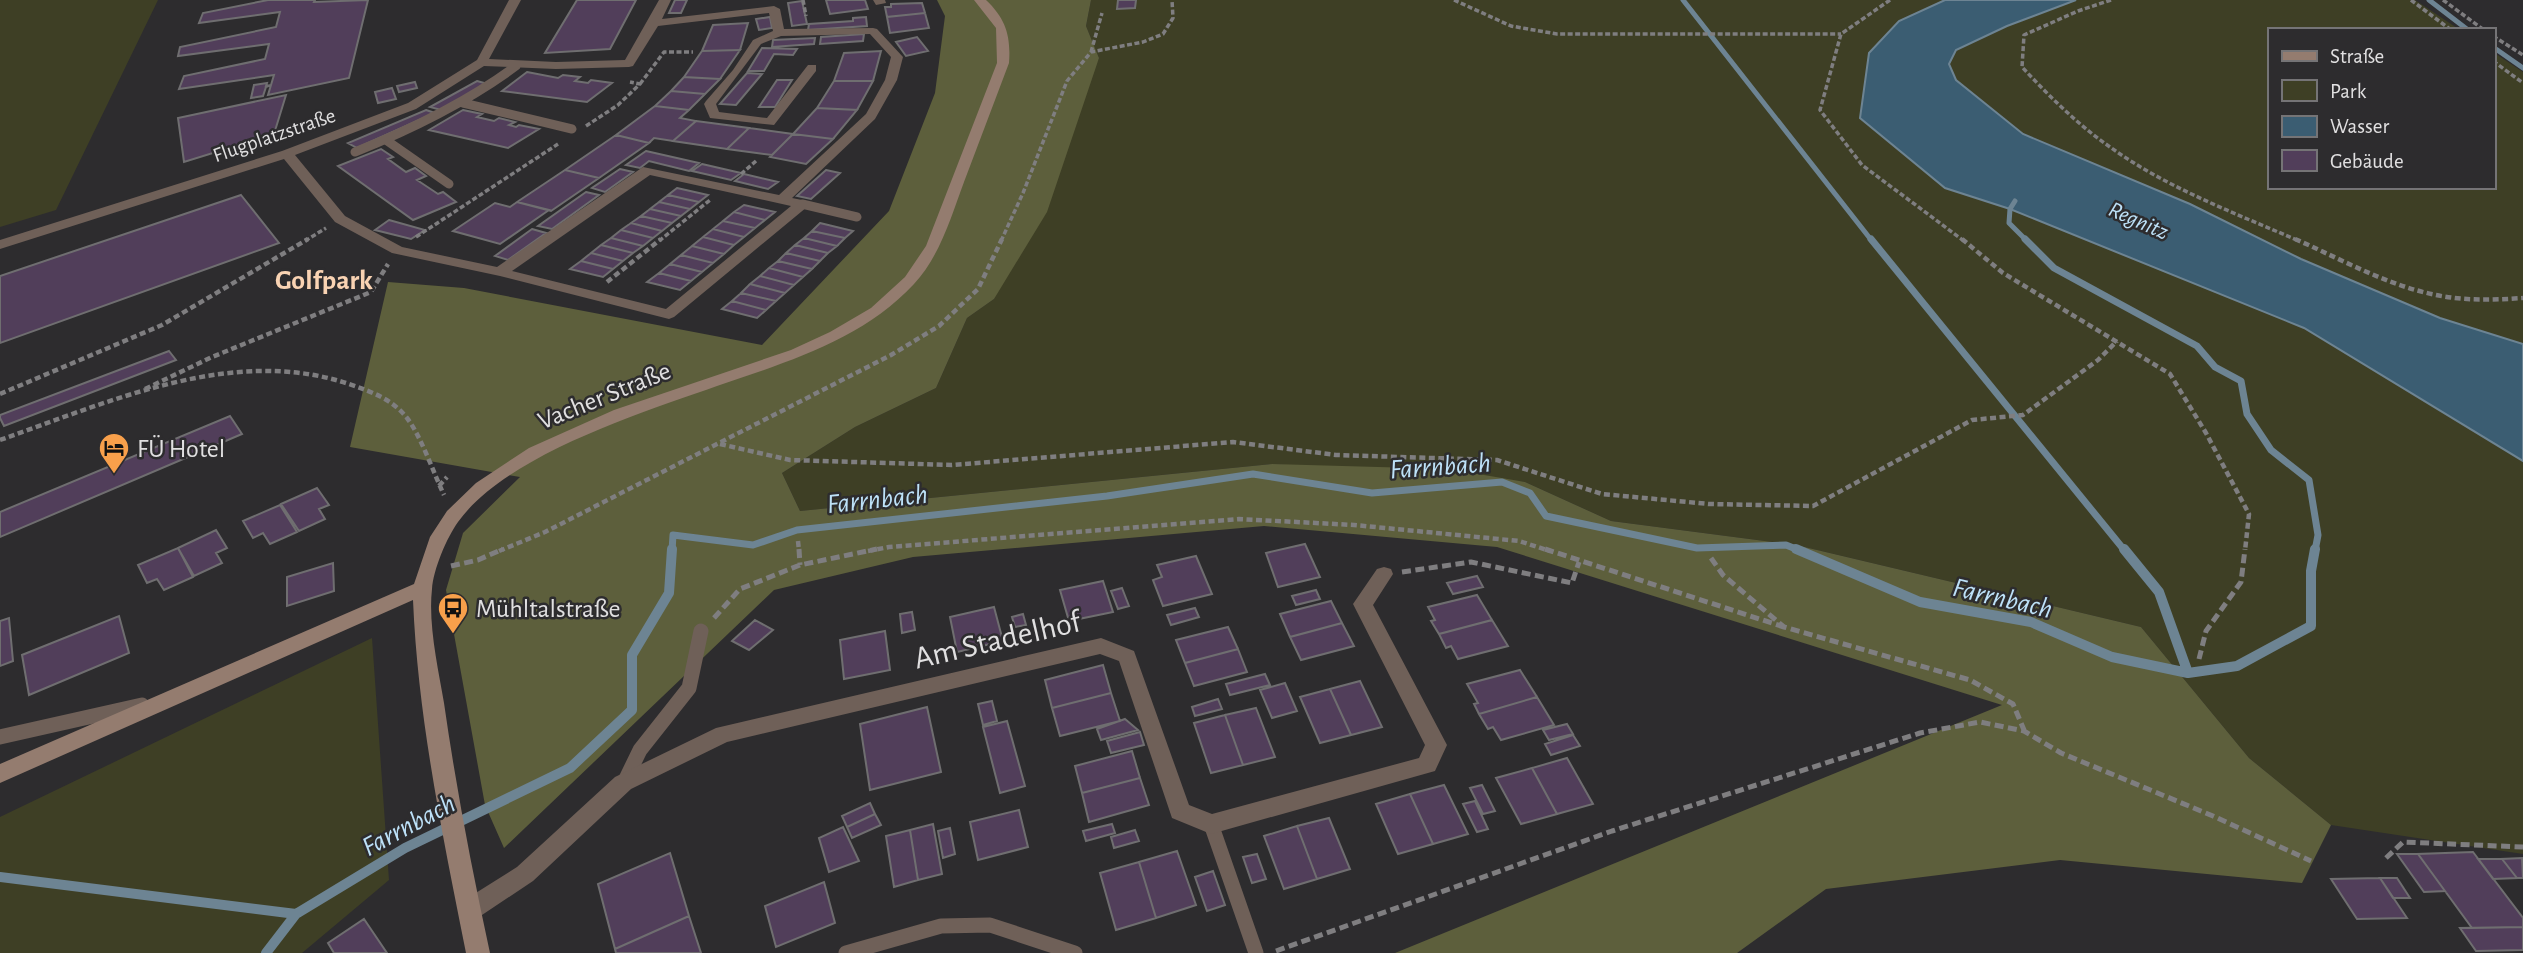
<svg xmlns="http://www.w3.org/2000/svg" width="2523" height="953" viewBox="0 0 2523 953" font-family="'Alegreya Sans',sans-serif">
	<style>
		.green { fill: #3e3f25 }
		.forest { fill: #5d5f3c }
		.water { fill: #3b5d72; stroke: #6d8493; stroke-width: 2 }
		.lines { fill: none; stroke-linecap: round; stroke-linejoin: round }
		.stream-far2 { stroke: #6d8493; stroke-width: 5 }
		.stream-far1 { stroke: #6d8493; stroke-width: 7 }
		.stream { stroke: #6d8493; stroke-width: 10 }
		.building { fill: #513e5a; stroke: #6f6e70; stroke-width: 2 }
		.path-far2 { stroke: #7f7e80; stroke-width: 3.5; stroke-dasharray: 5 2.5; stroke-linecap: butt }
		.path-far1 { stroke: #7f7e80; stroke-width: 4.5; stroke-dasharray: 6 3.5; stroke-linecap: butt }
		.path { stroke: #7f7e80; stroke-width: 5; stroke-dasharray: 9 4.5; stroke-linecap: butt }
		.lane-far1 { stroke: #6f6058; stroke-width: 9 }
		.lane { stroke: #6f6058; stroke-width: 15 }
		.street { fill: #6f6058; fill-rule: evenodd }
		.secondary { fill: #947c6f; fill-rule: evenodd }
		.labels { text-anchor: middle; stroke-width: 5; stroke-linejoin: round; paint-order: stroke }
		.far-street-label { font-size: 21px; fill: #e1e0e1; stroke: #2d2c2e }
		.far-water-label { font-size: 23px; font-style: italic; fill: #bde1f8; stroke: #2d2c2e }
		.street-label { font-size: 26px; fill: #e1e0e1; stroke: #2d2c2e }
		.poi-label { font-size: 26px; fill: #e1e0e1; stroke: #2d2c2e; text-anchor: start }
		.neighbourhood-label { font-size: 28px; font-weight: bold; fill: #f9d3b3; stroke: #2d2c2e }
		.water-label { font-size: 28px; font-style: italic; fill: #bde1f8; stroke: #2d2c2e }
		.near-street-label { font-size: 32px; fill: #e1e0e1; stroke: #2d2c2e }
	</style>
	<rect width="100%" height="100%" fill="#2d2c2e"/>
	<path class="green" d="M0 0H158L56 210 0 227Z
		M1091 0H1945L1899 21 1945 188 2010 209 2304 328 2523 461V854L2331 825 2249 758 2141 627 1796 545 1611 521 1525 482 1272 464 800 511 782 473 855 427 936 388 967 318 994 299 1099 58 1086 26Z
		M2076 0H2415L2460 30H2269V187H2493V52L2523 72V344L2440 318 2301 259 2190 204 2023 134 1956 80 1949 64 1955 50 2007 26Z
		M372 638 389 880 302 953H0V817Z"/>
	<path class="forest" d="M937 0H1091L1086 26 1099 58 1047 212 994 299 967 318 936 388 855 427 782 473 800 511 1272 464 1449 469 1525 482 1611 521 1796 545 2141 627 2249 758 2331 825 2302 883 2060 860 1826 889 1737 953H1395L2002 705 1497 547 1264 526 913 557 774 590 504 848 485 805 446 590 463 533 520 477 350 447 388 282 464 288 762 345 889 211 935 93 945 16Z"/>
	<path class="water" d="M1945 0H2076L2007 26 1956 50 1949 64 1956 80 2023 134 2190 204 2301 259 2440 318 2523 344V461L2304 328 2010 209 1945 188 1860 118 1869 53 1899 21Z"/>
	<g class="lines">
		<path class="stream-far2" d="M1683 0 1872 241
			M2429 0 2468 30
			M2493 47 2523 68
			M2015 201 2010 209 2009 223 2027 241"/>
		<path class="stream-far1" d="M1871 239 2125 551
			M2025 239 2054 268 2197 346 2215 367 2241 381 2247 414 2271 450 2309 480 2318 535 2315 551
			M672 551 673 535 753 545 797 530 1107 496 1253 474 1372 493 1502 482 1530 493 1546 516 1697 548 1786 545 1801 551"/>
		<path class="stream" d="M1796 549 1920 602 2031 622 2112 657 2188 673 2237 666 2311 626V571L2315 549
			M2124 549 2159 592 2188 673
			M0 877 296 914
			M266 953 296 914 405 848 570 768 632 710V655L669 593 672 549"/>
	</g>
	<path class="building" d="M268 0H315L314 2 368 0 349 78 268 95 274 75 179 89 184 76 265 59 269 44 178 56 180 47 276 27 280 12 199 23 203 13Z
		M577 0H636L610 49 545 53Z
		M675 0H687L681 13H669Z
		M826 0H865L868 9 830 14Z
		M1118 0H1136L1135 8 1117 9Z
		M802 1 807 24 792 26 788 3Z
		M922 3 925 13 887 17 885 7H891V4Z
		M925 13 929 28 890 33 887 17Z
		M770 17 772 28 759 30 756 19Z
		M866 17 867 26 808 30 809 24 853 21V18Z
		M748 23 740 50 702 51 713 25Z
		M864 34 863 41 820 44 821 37Z
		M917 37 928 51 906 56 896 42Z
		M815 38 814 44 772 47 773 40Z
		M762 48 797 49 793 55 774 54 764 71H748Z
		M740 50 720 79 684 77 702 51Z
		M881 51 873 81H834L844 53Z
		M527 72 558 78 563 75 580 77 575 81 588 83 591 80 612 83 587 102 502 91Z
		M747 73 762 74 736 105 720 104Z
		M684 77 720 79 705 94 671 91Z
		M777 80H792L775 107H759Z
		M477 81 488 84 441 110 430 107Z
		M834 81H873L857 110 817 108Z
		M415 82 417 88 399 92 397 86Z
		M267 83 266 86 271 85 266 87 263 96 251 98 254 85Z
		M392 88 396 99 378 103 375 92Z
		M671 91 705 94 689 110 655 106Z
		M286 95 274 134 184 162 178 118Z
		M655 106 689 110 680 118 696 121 673 141 654 138 649 143 616 135Z
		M817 108 857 110 833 139 793 134Z
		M426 110 435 113 357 148 348 143Z
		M463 110 482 114 477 117 494 121 499 118 515 122 509 125 516 127 519 125 539 129 508 148 429 130Z
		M696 121 749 128 727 149 673 141Z
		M749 128 793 134 772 155 727 149Z
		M793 134 833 139 806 164 770 157Z
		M616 135 649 143 599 178 565 170Z
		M381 149 393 157 388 159 406 172 415 168 426 176 417 180 438 194 443 192 456 202 413 220 338 166Z
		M646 151 699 163 689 171 649 161 640 168 626 165Z
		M702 164 741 173 731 180 692 171Z
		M620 169 633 172 605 192 592 188Z
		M565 170 599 178 551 211 517 202Z
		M826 170 840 173 811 199 797 196Z
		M744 174 778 182 768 189 735 181Z
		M677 188 708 195 699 202 668 195Z
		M586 192 599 195 552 229 538 226Z
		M241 195 279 243 0 343V276Z
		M668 195 699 202 690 209 659 202Z
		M517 202 549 210 500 244 453 231 495 203 510 207Z
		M659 202 690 209 681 216 650 209Z
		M744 205 775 212 765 220 734 212Z
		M650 209 681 216 672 223 641 216Z
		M734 212 765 220 755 228 723 221Z
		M641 216 672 223 662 231 631 223Z
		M389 220 425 230 411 239 375 230Z
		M723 221 755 228 744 237 713 229Z
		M631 223 662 231 653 238 621 230Z
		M820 223 853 231 845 238 812 231Z
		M532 229 546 233 508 260 495 256Z
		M713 229 744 237 734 245 703 237Z
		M621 230 653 238 643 246 611 238Z
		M812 231 845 238 837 246 804 238Z
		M703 237 734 245 724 254 692 246Z
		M611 238 643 246 633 253 601 245Z
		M804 238 837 246 828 253 795 245Z
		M601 245 633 253 623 261 591 253Z
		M795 245 828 253 820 261 786 253Z
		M692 246 724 254 713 263 681 255Z
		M591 253 623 261 613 269 581 261Z
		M786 253 820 261 812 269 778 261Z
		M681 255 713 263 702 272 670 264Z
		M581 261 613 269 603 277 570 269Z
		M778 261 812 269 803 277 769 268Z
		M670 264 702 272 691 281 659 273Z
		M769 268 803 277 794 285 760 276Z
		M659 273 691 281 680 290 647 282Z
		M760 276 794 285 785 293 750 284Z
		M750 284 785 293 776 301 741 293Z
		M741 293 776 301 766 310 732 301Z
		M732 301 766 310 757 318 722 309Z
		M169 351 176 360 4 426 0 418V415Z
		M230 416 242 434 0 537V512Z
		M317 488 329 505 319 509 325 519 299 531 281 504Z
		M280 505 297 532 270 544 263 533 253 538 243 521Z
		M216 530 227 548 216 553 222 563 194 576 178 548Z
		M1305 544 1320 577 1278 587 1266 553Z
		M178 548 193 577 164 590 157 579 147 583 138 565Z
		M1196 556 1212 594 1163 606 1153 580 1162 577 1157 565Z
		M333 563 334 591 287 606V577Z
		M1477 576 1483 587 1453 594 1447 583Z
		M1103 581 1113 612 1069 621 1060 590Z
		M1122 588 1129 606 1118 609 1111 591Z
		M1316 590 1320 599 1296 605 1292 596Z
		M1477 595 1492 620 1439 634 1431 621 1435 620 1428 607Z
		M1331 601 1342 623 1290 637 1280 614Z
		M994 607 1003 641 957 652 950 617Z
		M1195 608 1199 617 1171 625 1167 615Z
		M912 612 915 630 902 633 900 614Z
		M1023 614 1026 625 1015 627 1012 617Z
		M119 616 129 653 29 695 22 655Z
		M9 618 13 661 0 666V621Z
		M755 620 773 630 749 650 732 641Z
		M1492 620 1508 646 1458 659 1451 646 1446 648 1439 634Z
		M1342 623 1354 646 1301 660 1290 637Z
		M1228 627 1238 649 1185 663 1176 640Z
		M885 631 890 670 844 679 840 640Z
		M1238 649 1247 672 1194 686 1185 663Z
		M1103 665 1111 693 1052 708 1045 680Z
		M1520 670 1537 697 1479 714 1474 704 1478 703 1467 684Z
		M1265 674 1270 685 1230 695 1226 684Z
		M1360 681 1382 727 1351 735 1330 689Z
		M1285 683 1297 711 1272 718 1260 690Z
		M1330 689 1351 735 1320 743 1300 697Z
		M1111 693 1120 721 1060 736 1052 708Z
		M1537 697 1554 725 1501 740 1493 727 1488 729 1479 714Z
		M1218 699 1222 709 1195 716 1192 707Z
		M992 701 997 721 983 725 978 704Z
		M927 707 941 772 870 790 860 724Z
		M1256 708 1275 757 1243 765 1225 715Z
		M1225 715 1243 765 1211 773 1194 723Z
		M1125 719 1138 730 1101 740 1097 729Z
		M1007 721 1025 786 1000 793 983 727Z
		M1567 724 1573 734 1549 740 1543 730Z
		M1140 732 1144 745 1111 753 1107 741Z
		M1573 735 1580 746 1551 755 1545 744Z
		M1132 751 1140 778 1082 793 1075 766Z
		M1567 758 1593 804 1557 814 1532 768Z
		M1532 768 1557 814 1521 824 1496 778Z
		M1140 778 1149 805 1089 822 1082 793Z
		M1444 785 1468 834 1433 844 1410 794Z
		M1482 785 1495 811 1483 814 1470 788Z
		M1410 794 1433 844 1398 854 1376 804Z
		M1475 801 1488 829 1477 832 1463 804Z
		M870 803 875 814 847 827 842 816Z
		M1019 810 1028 847 978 860 970 822Z
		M875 814 881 825 852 838 847 827Z
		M1329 818 1350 869 1317 879 1297 826Z
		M933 824 942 874 918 880 910 830Z
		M1112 824 1115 833 1086 841 1083 831Z
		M1297 826 1317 879 1284 889 1264 836Z
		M843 827 859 861 829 872 819 838Z
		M950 828 955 854 943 858 938 831Z
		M910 830 918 880 894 887 886 836Z
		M1135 830 1139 841 1114 848 1111 837Z
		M1177 851 1196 905 1156 918 1139 862Z
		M2473 852 2523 918V927L2472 928 2418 854Z
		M670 853 689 916 615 949 598 884Z
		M1257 854 1266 879 1252 883 1243 857Z
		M2397 854H2418L2445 891 2424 892Z
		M2522 858 2523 878H2517L2502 859Z
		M2478 859H2502L2517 878 2493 879Z
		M1139 862 1156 918 1116 930 1100 873Z
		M1213 871 1225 905 1207 911 1195 877Z
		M2380 878H2397L2410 898H2393Z
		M2380 878 2407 918 2357 919 2331 879Z
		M824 882 835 923 776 947 765 906Z
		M689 916 701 953H616L615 949Z
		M364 919 387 953H334L328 943Z
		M2523 927V950L2476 951 2460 928Z"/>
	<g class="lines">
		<path class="path-far2" d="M803 0 806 16
			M1454 0 1511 26 1557 34H1841
			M1890 0 1841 34 1820 110 1862 165 1964 241
			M2111 0 2078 11 2024 35 2022 67C2049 96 2077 124 2110 147 2167 188 2235 213 2299 241
			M2411 0 2451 30
			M2443 0 2484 30
			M2493 36 2523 55
			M1091 52 1102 13
			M2493 61 2523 83
			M640 84 664 52H693
			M586 126 618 105 640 84 630 82
			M741 174 756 161
			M416 237 558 144
			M305 241 326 228
			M659 241 710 200
			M1001 241 1023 193 1067 81 1091 52 1143 42 1163 34 1173 18 1172 0"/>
		<path class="path-far1" d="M1962 239 2003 273 2170 374 2206 433 2249 514 2245 551
			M2295 239C2341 259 2386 285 2436 295 2465 301 2494 300 2523 298
			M607 282 661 239
			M145 389 212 357 371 292 388 264
			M0 394 162 325 308 239
			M0 440C109 402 233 345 349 384 372 392 392 399 407 418 421 436 434 474 444 495
			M720 444 790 460 952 465 1233 442 1336 455 1497 460 1602 494 1709 504 1813 506 1972 420 2023 415 2098 360 2117 341
			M439 486 447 477
			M798 541 799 551
			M499 551 545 532 891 355 939 326 978 289 1002 239
			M868 551 889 547 1239 519 1354 525 1519 541 1550 551"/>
		<path class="path" d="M799 549 800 565
			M1545 549 1784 627
			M1711 558 1723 575 1784 627 1970 680 2013 704 2024 730
			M451 566 478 560 503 549
			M1402 572 1471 562 1572 583 1579 562
			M714 618 740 589 800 565 877 549
			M2199 659 2206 631 2241 582 2245 549
			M2386 858 2403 842 2523 847
			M1276 951 1612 831 1920 733 1980 722 2024 731 2061 753 2213 816 2311 861"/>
		<path class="lane-far1" d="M463 103 572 129
			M386 140 449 184
			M355 152C412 129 466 103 516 66
			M802 204 857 217"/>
		<path class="lane" d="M0 737 142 705
			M624 783 640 750 689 688 701 631
			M1211 824 1256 953
			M846 953 941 926 990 925 1075 953"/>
		<path class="street" d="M509 0H521L489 59 556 62 625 60 659 0H671L662 19 774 6 780 9 784 29 873 28 877 29 903 57 897 80 875 119 792 198 807 201V207L674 317 669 319 500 276 392 253 335 222 284 159 0 249V240L282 151 408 103 477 60ZM769 13 773 31 753 40 733 70 706 101 704 104 710 118 774 125 816 71V65H808L767 118 719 112 716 104 761 44 781 36 870 34 891 57 885 80 866 114 779 195 643 167 497 267 402 247 345 216 295 155 416 109 484 66 556 69 629 67 633 66 658 26ZM650 175 791 206 666 309 512 271Z
			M873 0H885L886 3 876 5Z
			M1384 567 1391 569 1393 574 1373 605 1447 745 1435 771 1211 834 1172 818 1119 661 1100 654 727 742 631 789 533 881 479 917 471 920 463 917 459 909 463 901 517 867 615 777 716 728 1101 638 1134 651 1189 805 1212 814 1419 758 1425 745 1353 604 1377 569Z"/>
		<path class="secondary" d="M974 0H986C1006 19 1011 36 1009 63 994 103 979 142 964 182 951 217 940 256 914 284 862 340 787 362 717 386 641 413 506 455 458 522 447 537 433 570 432 589 428 624 438 668 444 703 456 787 472 870 490 953H466C443 837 418 719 413 600L0 783V764L414 584 430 537 447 511 476 483 529 448 614 410 791 350 830 332 871 308 905 277 926 246 997 63 996 28Z"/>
	</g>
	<defs>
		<g id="hotel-pin" transform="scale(1.575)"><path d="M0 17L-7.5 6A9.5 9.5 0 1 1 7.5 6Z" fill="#f8a04b" stroke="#2d2c2e"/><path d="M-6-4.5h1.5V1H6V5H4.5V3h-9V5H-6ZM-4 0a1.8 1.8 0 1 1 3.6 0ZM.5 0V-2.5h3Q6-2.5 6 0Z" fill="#111"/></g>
		<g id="bus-pin" transform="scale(1.575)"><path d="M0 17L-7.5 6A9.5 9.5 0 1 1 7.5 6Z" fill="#f8a04b" stroke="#2d2c2e"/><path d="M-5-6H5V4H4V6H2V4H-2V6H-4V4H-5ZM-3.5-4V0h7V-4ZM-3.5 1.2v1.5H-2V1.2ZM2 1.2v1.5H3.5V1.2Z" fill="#111"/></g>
	</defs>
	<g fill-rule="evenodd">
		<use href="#hotel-pin" x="114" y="448"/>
		<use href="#bus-pin" x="453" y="608"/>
	</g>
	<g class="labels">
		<g class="far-street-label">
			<text transform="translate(274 135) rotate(-19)" y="7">Flugplatzstraße</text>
		</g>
		<g class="far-water-label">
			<text transform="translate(2139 220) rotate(24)" y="8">Regnitz</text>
		</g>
		<g class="street-label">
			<text transform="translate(604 395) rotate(-22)" y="9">Vacher Straße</text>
		</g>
		<g class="poi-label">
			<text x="137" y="457">FÜ Hotel</text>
			<text x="476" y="617">Mühltalstraße</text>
		</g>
		<g class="neighbourhood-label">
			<text x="324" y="289">Golfpark</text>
		</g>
		<g class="water-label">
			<text transform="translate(1440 465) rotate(-4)" y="10">Farrnbach</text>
			<text transform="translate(877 498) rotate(-6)" y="10">Farrnbach</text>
			<text transform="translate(2003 597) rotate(13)" y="10">Farrnbach</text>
			<text transform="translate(408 824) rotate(-28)" y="10">Farrnbach</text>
		</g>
		<g class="near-street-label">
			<text transform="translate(997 639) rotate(-13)" y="11">Am Stadelhof</text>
		</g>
	</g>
	<rect x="2268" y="28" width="228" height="161" fill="#2d2c2e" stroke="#757476" stroke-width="2"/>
	<rect x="2282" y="51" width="35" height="10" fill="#947c6f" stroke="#757476" stroke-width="2"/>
	<text x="2330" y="63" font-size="21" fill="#e1e0e1">Straße</text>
	<rect x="2282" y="80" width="35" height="21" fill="#3e3f25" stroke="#757476" stroke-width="2"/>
	<text x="2330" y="98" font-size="21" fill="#e1e0e1">Park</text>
	<rect x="2282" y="116" width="35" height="21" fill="#3b5d72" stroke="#757476" stroke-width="2"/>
	<text x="2330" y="133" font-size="21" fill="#e1e0e1">Wasser</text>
	<rect x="2282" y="150" width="35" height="21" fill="#513e5a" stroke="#757476" stroke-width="2"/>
	<text x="2330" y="168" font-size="21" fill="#e1e0e1">Gebäude</text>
</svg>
